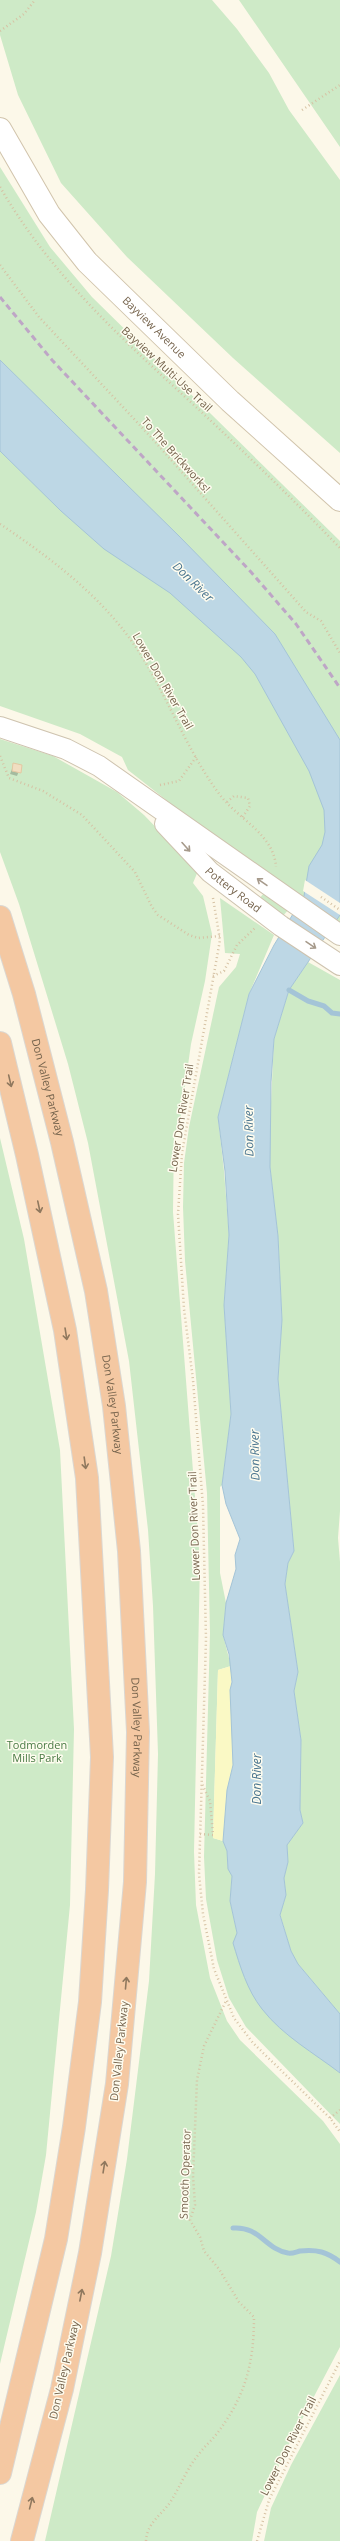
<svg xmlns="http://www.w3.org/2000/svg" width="340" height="2541" viewBox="0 0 340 2541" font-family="'Open Sans',sans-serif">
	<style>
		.green { fill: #ceeac7 }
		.sand { fill: #faf9c5 }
		.water { fill: #bdd7e5; stroke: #a4c4d7 }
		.pier { fill: #fcf8e9 }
		.shadow { fill: #0003 }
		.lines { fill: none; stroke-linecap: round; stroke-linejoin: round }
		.stream { stroke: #a4c4d7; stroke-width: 5 }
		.building { fill: #f1dec1; stroke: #e3c8a2 }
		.tertiary-casing { stroke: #cec3af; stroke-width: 22 }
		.secondary-casing { stroke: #d1c4ac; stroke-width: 24 }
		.motorway-casing { stroke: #dbd7d1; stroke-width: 24 }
		.path { stroke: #d6c2a4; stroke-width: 2.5; stroke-dasharray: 1 3; stroke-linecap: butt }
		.tertiary { stroke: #fff; stroke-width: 20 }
		.secondary { stroke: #fff; stroke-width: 22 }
		.motorway { stroke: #f4c8a2; stroke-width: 22 }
		.rail { stroke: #bea6c6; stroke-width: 3; stroke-dasharray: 6 4; stroke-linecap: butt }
		.oneway { stroke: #a69a8b }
		.oneway2 { stroke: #8f785e }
		.labels { text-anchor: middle; stroke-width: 3; stroke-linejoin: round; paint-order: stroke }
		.street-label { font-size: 11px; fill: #76644d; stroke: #fefcef }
		.park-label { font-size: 11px; fill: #4a7b45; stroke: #fefcef }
		.water-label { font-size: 12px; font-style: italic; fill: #4a758f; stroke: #fefcef }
	</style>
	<rect width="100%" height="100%" fill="#fcf8e9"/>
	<path class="green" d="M0 0H212L237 29 269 73 289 110 340 180V453L233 358 127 257 61 183 18 95 0 35Z
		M239 0H340V147Z
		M0 167 50 247 92 297 340 541V925L258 872 128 770 122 757 80 734 0 706Z
		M0 739 53 756 117 792 144 815 198 871 193 883 203 896 212 934 205 981 191 1044 180 1122 174 1135 173 1212 200 1562 194 1852 196 1905 210 1978 227 2021 240 2040 323 2121 340 2144V2347L288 2446 257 2512 252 2541H45L111 2256 127 2159 149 1981 155 1874 158 1754 153 1606 148 1530 129 1361 88 1143 68 1064 19 904 0 852Z
		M264 893 289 909 282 917 258 900Z
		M220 898 274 935 249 994 218 1117 224 1171 229 1235 224 1305 231 1414 222 1485 220 1487V1573L226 1603 223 1635 231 1666 218 1670 213 1838 223 1841 227 1851 228 1868 232 1876 230 1901 237 1933 332 2066 340 2073V2124L246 2027 229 1998 217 1960 206 1899 204 1857 210 1633 207 1493 185 1261 183 1207 184 1163 189 1127 219 987 236 967 240 954 225 953Z
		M308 962 340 980V1511L338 1538 340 1562V2014L298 1964 291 1951 280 1914 286 1895 284 1878 288 1862 287 1845 303 1823 300 1810 301 1740 294 1691 298 1672 285 1584 288 1563 294 1551 278 1379 282 1319 278 1236 270 1167V1123L274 1039 289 990Z
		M0 1138 24 1239 60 1450 74 1729 70 1905 46 2155 36 2212 0 2364Z
		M340 2375V2541H264L271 2508 291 2465Z"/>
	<path class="sand" d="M231 1666 233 1765 227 1790 223 1841 213 1838 218 1670Z"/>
	<path class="water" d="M0 360 179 536 275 634 340 740V915L289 990 274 1039 271 1082 270 1167 278 1236 282 1320 278 1379 294 1551 288 1563 285 1584 298 1672 294 1691 301 1740 300 1810 303 1823 287 1845 288 1862 284 1878 286 1895 280 1915 291 1951 298 1964 340 2014V2073C314 2053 283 2036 262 2009 247 1990 240 1966 233 1943L237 1933 230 1901 232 1876 228 1869 227 1851 223 1841 227 1790 233 1765 230 1690 232 1682 229 1654 223 1635 226 1603 236 1569 235 1555 240 1539 226 1504 222 1485 231 1414 224 1305 229 1235 225 1171 218 1117 249 994 274 945 304 896 309 866 322 845 325 832 324 810 309 771 255 674 241 657 170 593 104 549 61 511 0 451Z"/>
	<path class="pier" d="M305 880 340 903V915L303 891Z"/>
	<path class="shadow" d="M14 764 21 766 17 776 10 774Z"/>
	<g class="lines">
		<path class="stream" d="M289 990 308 1001 324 1006 332 1013 340 1014
			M233 2228C260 2226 265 2249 288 2253 291 2254 296 2252 300 2251 317 2249 327 2252 340 2262"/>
	</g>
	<path class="building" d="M13 763 22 765 21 773 12 771Z"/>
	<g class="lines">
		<g class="tertiary-casing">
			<g id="tertiary">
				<path d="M0 727 66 749 99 766 340 935"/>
				<path id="s1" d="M165 824 210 872 281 926 340 965"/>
			</g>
		</g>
		<g class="secondary-casing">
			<g id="secondary">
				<path id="s2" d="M0 129 49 214 87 262 230 401 340 500"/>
			</g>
		</g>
		<g class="motorway-casing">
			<g id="motorway">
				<path id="s3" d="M0 917 24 994 62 1142 96 1291 114 1406 129 1551 138 1732 135 1882 117 2084 90 2253 62 2389 22 2541"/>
				<path d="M0 1043 27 1155 65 1330 87 1478 102 1757 97 1890 90 2002 74 2127 56 2239 0 2473"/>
			</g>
		</g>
		<path class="path" d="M0 31 24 14 35 0
			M302 110 340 85
			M0 187C51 275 121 338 195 406 244 452 293 499 340 548
			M0 265 39 317 149 435 306 612 321 621 340 653
			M0 524C58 563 112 604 147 665 172 708 190 755 220 795 238 819 274 834 276 867
			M0 756 9 778 43 791 82 815 135 872 152 907 158 915 189 935 198 938 220 936
			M160 785 179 781 196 757
			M227 802 234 796 248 798 250 806 242 818
			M321 897 340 910
			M213 898 220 940 182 1153 178 1214 184 1309 193 1380 203 1506 206 1639 199 1874 203 1914 214 1969 234 2018 253 2043 330 2118 340 2132
			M213 976 224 971 237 945 255 928
			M200 1834 213 1835 210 1801 202 1784
			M330 2118 340 2110
			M146 2541C147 2522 162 2515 171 2501 181 2485 187 2468 199 2454 204 2447 210 2442 215 2436 245 2398 254 2364 254 2317L239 2302 219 2269 204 2251 200 2237 190 2220 195 2205 193 2176 197 2080 204 2046 226 2001
			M257 2541 269 2500 340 2361"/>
		<use href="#tertiary" class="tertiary"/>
		<use href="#secondary" class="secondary"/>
		<use href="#motorway" class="motorway"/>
		<path class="rail" d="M0 297 52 360 251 572 296 624 340 688"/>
	</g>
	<defs><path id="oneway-shaft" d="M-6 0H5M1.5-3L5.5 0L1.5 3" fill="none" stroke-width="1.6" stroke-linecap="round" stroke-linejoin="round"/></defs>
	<g class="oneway">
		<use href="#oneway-shaft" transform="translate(186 847) rotate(48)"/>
		<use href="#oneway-shaft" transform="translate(262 882) rotate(-145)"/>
		<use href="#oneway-shaft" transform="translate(311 945) rotate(34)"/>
	</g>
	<g class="oneway2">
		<use href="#oneway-shaft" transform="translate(10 1081) rotate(77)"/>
		<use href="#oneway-shaft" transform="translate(39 1207) rotate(78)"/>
		<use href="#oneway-shaft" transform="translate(66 1334) rotate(81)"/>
		<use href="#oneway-shaft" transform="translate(85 1463) rotate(82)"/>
		<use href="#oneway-shaft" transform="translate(126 1983) rotate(-85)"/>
		<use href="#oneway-shaft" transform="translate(104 2167) rotate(-81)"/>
		<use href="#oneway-shaft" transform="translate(81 2295) rotate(-79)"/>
		<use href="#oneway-shaft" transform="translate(31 2503) rotate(-76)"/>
	</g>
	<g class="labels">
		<g class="street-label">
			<text dy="4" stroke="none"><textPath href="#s2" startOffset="253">Bayview Avenue</textPath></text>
			<text transform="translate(167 369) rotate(43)" y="4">Bayview Multi-Use Trail</text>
			<text transform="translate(176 455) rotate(48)" y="4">To The Brickworks!</text>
			<text transform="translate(163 681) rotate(60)" y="4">Lower Don River Trail</text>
			<text dy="4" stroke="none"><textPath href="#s1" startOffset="95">Pottery Road</textPath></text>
			<text dy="4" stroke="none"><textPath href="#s3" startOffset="177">Don Valley Parkway</textPath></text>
			<text transform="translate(181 1118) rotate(-81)" y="4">Lower Don River Trail</text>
			<text dy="4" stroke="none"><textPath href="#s3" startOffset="501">Don Valley Parkway</textPath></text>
			<text transform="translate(194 1526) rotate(-92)" y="4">Lower Don River Trail</text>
			<text dy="4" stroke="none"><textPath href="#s3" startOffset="825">Don Valley Parkway</textPath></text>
			<text transform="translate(119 2051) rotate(-84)" y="4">Don Valley Parkway</text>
			<text transform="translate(185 2174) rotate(-88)" y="4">Smooth Operator</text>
			<text transform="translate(64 2370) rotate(-77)" y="4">Don Valley Parkway</text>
			<text transform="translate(288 2446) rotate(-63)" y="4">Lower Don River Trail</text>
		</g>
		<g class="park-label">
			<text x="37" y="1749">Todmorden<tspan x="37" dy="13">Mills Park</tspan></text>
		</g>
		<g class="water-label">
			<text transform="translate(193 582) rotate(44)" y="4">Don River</text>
			<text transform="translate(249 1131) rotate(-91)" y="4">Don River</text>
			<text transform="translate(255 1455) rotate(-91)" y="4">Don River</text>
			<text transform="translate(257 1779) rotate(-90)" y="4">Don River</text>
		</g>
	</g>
</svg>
